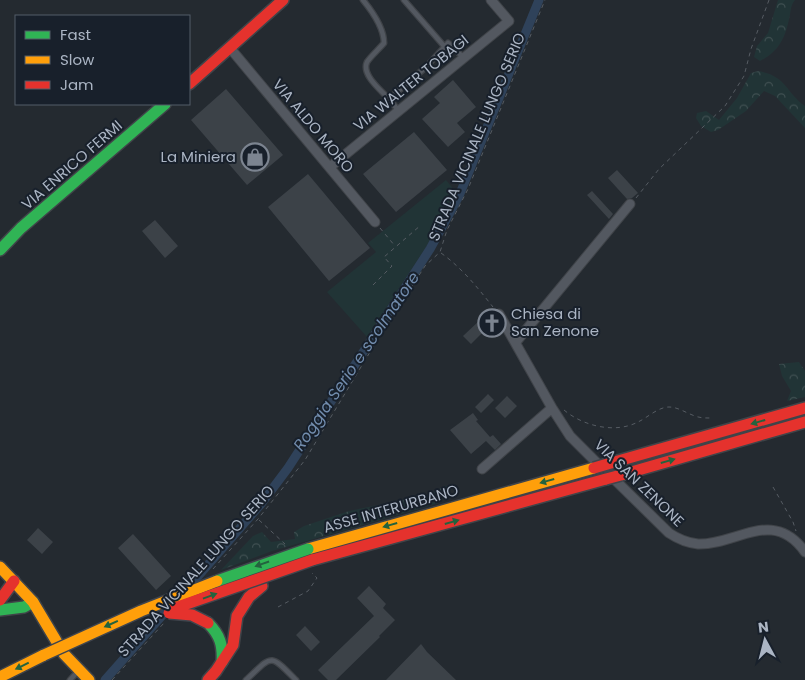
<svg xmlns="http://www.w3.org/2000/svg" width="805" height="680" viewBox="0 0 805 680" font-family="Poppins,sans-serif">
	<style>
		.forest { fill: url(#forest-crowns) }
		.park { fill: #213436 }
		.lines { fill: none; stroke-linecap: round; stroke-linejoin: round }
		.canal { stroke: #2f425a; stroke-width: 9 }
		.building { fill: #3c4248 }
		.lane-casing { stroke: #404449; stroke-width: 7 }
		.street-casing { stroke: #404449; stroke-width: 11 }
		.fast-casing { stroke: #404449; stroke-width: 14 }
		.slow-casing { stroke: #404449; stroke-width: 14 }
		.jam-casing { stroke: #404449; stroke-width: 14 }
		.path { stroke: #565c63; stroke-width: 1; stroke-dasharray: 4 4; stroke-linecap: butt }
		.lane { stroke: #535860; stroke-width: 4.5 }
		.street { stroke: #535860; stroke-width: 9 }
		.fast { stroke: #30b455; stroke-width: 11 }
		.slow { stroke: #ff9f0a; stroke-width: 11 }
		.jam { stroke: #e5322d; stroke-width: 11 }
		.fast-bridge-casing { stroke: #40454d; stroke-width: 14; stroke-linecap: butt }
		.slow-bridge-casing { stroke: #40454d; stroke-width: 14; stroke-linecap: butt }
		.jam-bridge-casing { stroke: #40454d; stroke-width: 14; stroke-linecap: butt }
		.fast-bridge { stroke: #30b455; stroke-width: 11 }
		.slow-bridge { stroke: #ff9f0a; stroke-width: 11 }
		.jam-bridge { stroke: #e5322d; stroke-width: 11 }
		.oneway { fill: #23633e }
		.labels { text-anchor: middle; stroke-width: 4; stroke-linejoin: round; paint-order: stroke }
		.street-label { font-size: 15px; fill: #abb5c4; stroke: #18202b }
		.poi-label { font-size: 15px; fill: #abb5c4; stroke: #18202b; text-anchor: end }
		.water-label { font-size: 16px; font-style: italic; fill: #728dae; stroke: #18202b }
	</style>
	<defs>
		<pattern id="forest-crowns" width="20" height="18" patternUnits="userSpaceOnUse" patternTransform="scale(1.25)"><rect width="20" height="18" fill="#213436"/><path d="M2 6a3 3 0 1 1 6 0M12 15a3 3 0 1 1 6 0" fill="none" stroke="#3f4f51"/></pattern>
	</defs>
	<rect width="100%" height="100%" fill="#242a30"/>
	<path class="forest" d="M778 0H795C790 6 791 12 789 19 785 39 778 52 760 61L754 57 757 46 768 33Z
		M758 71C787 76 785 92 805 106V128L775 96 764 91 746 111 718 130 711 132 701 126 696 118 697 113 706 111 719 120 737 98 751 73Z
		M799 362 805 371V397L787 401 791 391 782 376 779 364Z
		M455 485 439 503 272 551 221 570 253 536 262 532 271 542 295 539 294 532 304 526 349 511 427 495 445 486Z"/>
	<path class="park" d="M446 180 455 191 426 247 367 337 327 292 376 252 368 243Z"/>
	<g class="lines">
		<path class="canal" d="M186 590 261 504 288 468 430 249 459 196 539 0
			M105 680 168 609"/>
	</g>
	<path class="building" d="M453 80 476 107 457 123 465 132 448 147 422 119 440 103 434 97Z
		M226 89 283 155 247 185 191 120Z
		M414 132 447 170 396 212 363 174Z
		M617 170 638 193 632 198 627 199 608 178Z
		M308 174 370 248 329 281 268 207Z
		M592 191 613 214 609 219 587 195Z
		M155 220 178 246 165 258 142 231Z
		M492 311 499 326 494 331 489 326 471 344 463 336 480 320 482 322Z
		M488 394 494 400 481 413 475 407Z
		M507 396 517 406 505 418 495 408Z
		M473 413 478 420 476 421 490 437 493 435 501 444 495 450 486 441 471 454 450 430Z
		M38 528 53 542 42 554 27 540Z
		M133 534 171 576 156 590 118 548Z
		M369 586 386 604 383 608 395 620 379 636 380 637 336 680H328L318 670 374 616 357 598Z
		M305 626 320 642 311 651 296 635Z
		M421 644 427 652 456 680H386Z"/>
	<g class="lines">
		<g class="lane-casing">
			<path id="lane" d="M363 0C372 11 384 29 384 43 379 49 371 56 367 62 361 75 382 91 389 99L426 67 448 43 464 58
				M404 0 444 46
				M389 99 399 111
				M70 680 79 670
				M246 680C273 655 269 653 296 680"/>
		</g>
		<g class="street-casing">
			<path id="street" d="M230 48 375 222
				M330 167 509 21 491 0
				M499 314 552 408 570 436 601 467
				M516 342 630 204
				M482 469 552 408
				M611 476 669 533C678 539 688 543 698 544 737 545 773 507 805 552"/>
		</g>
		<g class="fast-casing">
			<path id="fast" d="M0 250 21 228 165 104
				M0 610 24 607 33 602
				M208 623C220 635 223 645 222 662"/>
		</g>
		<g class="slow-casing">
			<path id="slow" d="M308 549 594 468
				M0 567 33 602 64 654 89 680
				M0 677 44 655"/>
		</g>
		<g class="jam-casing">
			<path id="jam" d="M189 84 283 0
				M611 463 805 408
				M621 475 805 422
				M312 560 606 479
				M0 600 14 581
				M208 680 216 671 233 645 237 616 249 597 262 586"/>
		</g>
		<path class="path" d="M636 198 659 169 725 106 744 76 751 49 769 0
			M380 228 395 246
			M441 253C462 268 477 287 493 307
			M373 285 392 266 384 257 421 225
			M564 410C583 426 615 434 638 422 647 418 658 407 669 407 678 407 686 413 695 416 700 418 705 418 710 418
			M773 487 793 522 796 531
			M259 520 285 544
			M213 569 258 519 305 460 376 342 425 266 440 252 447 230 468 189 545 0
			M278 607 308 591 317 578 312 573
			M112 680 164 623"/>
		<use href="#lane" class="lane"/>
		<use href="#street" class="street"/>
		<use href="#fast" class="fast"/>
		<use href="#slow" class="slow"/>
		<use href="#jam" class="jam"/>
		<g class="fast-bridge-casing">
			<path id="fast-bridge" d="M217 581 308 549"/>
		</g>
		<g class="slow-bridge-casing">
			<path id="slow-bridge" d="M44 655 141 611 217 581"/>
		</g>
		<g class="jam-bridge-casing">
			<path id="jam-bridge" d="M594 468 611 463
				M606 479 621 475
				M175 608 312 560
				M169 613 192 615 208 623"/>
		</g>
		<use href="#fast-bridge" class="fast-bridge"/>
		<use href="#slow-bridge" class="slow-bridge"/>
		<use href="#jam-bridge" class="jam-bridge"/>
	</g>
	<defs><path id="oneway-solid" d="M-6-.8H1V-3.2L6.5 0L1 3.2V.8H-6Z" transform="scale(1.25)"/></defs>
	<g class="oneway">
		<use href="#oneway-solid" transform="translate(758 422) rotate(164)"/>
		<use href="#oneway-solid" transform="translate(668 461) rotate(-16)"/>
		<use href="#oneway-solid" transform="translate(547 481) rotate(164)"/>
		<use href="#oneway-solid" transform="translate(452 522) rotate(-16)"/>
		<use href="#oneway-solid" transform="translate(390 525) rotate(164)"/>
		<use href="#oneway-solid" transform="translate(262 564) rotate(161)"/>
		<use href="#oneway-solid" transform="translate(210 596) rotate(-20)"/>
		<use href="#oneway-solid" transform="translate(111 624) rotate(156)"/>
		<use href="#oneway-solid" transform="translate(22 666) rotate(154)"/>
	</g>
	<defs>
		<g id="shop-ring" transform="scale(1.4375)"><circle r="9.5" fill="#18202b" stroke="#7c8490" stroke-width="1.5"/><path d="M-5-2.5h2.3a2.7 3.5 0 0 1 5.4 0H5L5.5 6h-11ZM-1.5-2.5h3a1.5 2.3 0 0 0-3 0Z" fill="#7c8490"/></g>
		<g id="church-ring" transform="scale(1.4375)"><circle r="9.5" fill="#18202b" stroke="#7c8490" stroke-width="1.5"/><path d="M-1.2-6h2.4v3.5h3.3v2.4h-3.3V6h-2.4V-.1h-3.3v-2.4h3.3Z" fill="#7c8490"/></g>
	</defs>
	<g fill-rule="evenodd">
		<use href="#shop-ring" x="255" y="157"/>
		<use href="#church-ring" x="492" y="323"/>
	</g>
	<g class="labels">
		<g class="street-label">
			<text transform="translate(411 83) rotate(-39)" y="5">VIA WALTER TOBAGI</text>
			<text transform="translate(313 126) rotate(50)" y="5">VIA ALDO MORO</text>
			<text transform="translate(477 137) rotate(-67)" y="5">STRADA VICINALE LUNGO SERIO</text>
			<text transform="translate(72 165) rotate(-41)" y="5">VIA ENRICO FERMI</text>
			<text transform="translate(639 483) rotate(44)" y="5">VIA SAN ZENONE</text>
			<text transform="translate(391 509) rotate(-16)" y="5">ASSE INTERURBANO</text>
			<text transform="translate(196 571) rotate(-48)" y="5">STRADA VICINALE LUNGO SERIO</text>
		</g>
		<g class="poi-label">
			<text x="236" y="162">La Miniera</text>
			<text x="511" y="319" text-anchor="start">Chiesa di<tspan x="511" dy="17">San Zenone</tspan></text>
		</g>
		<g class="water-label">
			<text transform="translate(356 361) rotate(-56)" y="6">Roggia Serio e scolmatore</text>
		</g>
	</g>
	<rect x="15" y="15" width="175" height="90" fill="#18202b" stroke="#535c68"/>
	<rect x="25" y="31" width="25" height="8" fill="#30b455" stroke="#535c68"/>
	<text x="60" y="40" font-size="15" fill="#abb5c4">Fast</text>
	<rect x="25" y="56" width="25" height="8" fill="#ff9f0a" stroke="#535c68"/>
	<text x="60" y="65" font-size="15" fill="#abb5c4">Slow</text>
	<rect x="25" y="81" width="25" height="8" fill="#e5322d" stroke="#535c68"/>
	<text x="60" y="90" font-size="15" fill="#abb5c4">Jam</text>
	<g transform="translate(765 640) rotate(353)" stroke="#18202b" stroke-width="4" paint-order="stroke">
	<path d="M0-4L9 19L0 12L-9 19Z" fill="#abb5c4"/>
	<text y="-8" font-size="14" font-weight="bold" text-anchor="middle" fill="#abb5c4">N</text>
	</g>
</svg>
